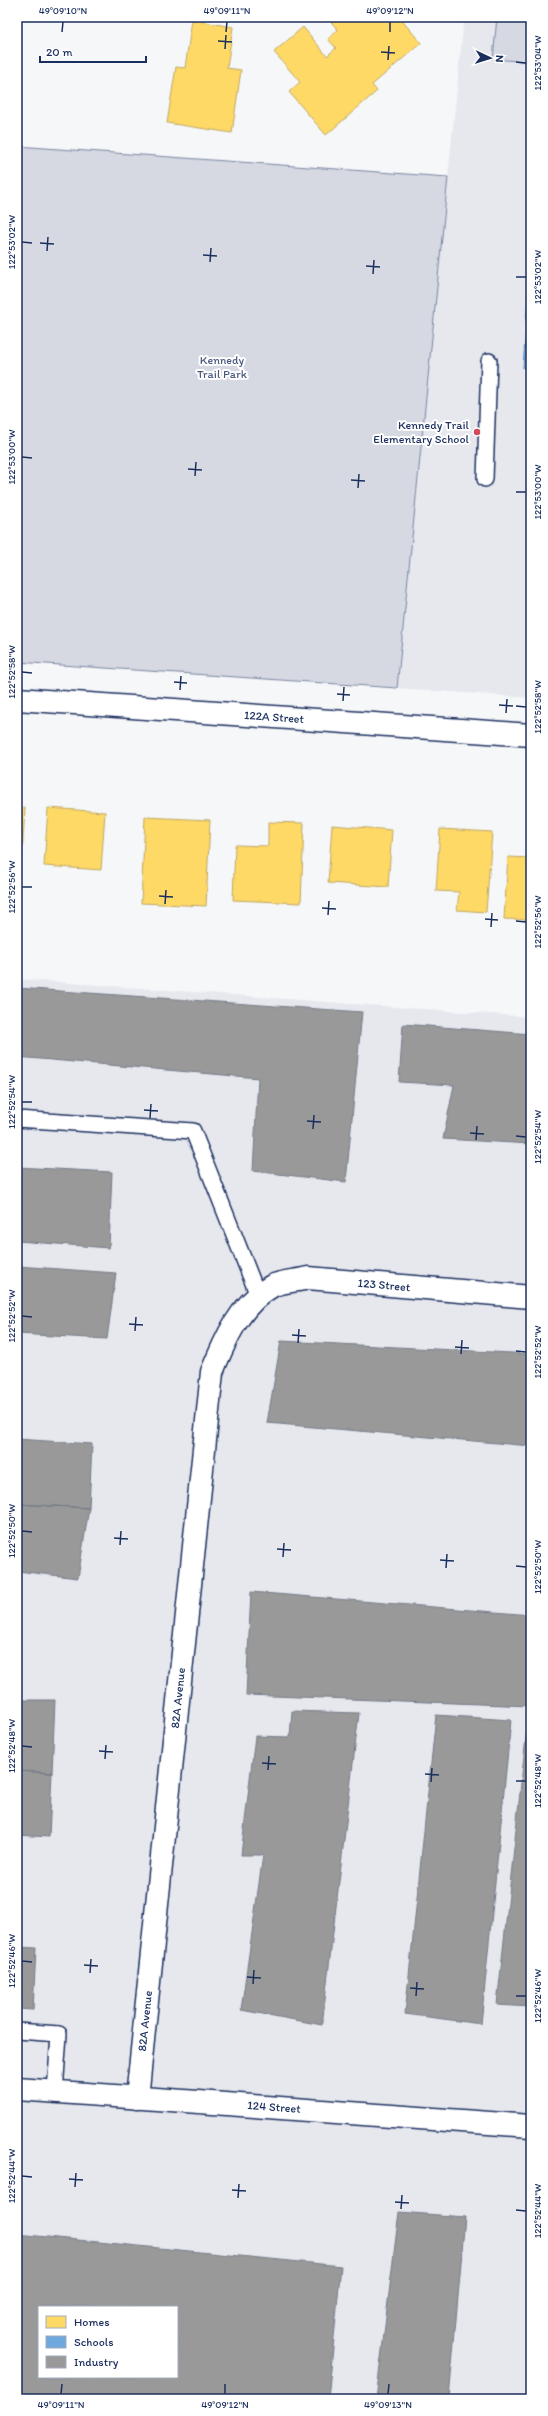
<svg xmlns="http://www.w3.org/2000/svg" width="548" height="2416" viewBox="0 0 548 2416" font-family="Itim,sans-serif">
	<style>
		.built { fill: #e6e8ee; fill-rule: evenodd }
		.green { fill: #d6d9e2; stroke: #7884a0 }
		.homes { fill: #ffd966; stroke: #bba664 }
		.schools { fill: #6fa8dc; stroke: #5684b6 }
		.industry { fill: #999; stroke: #737987; fill-rule: evenodd }
		.lines { fill: none; stroke-linecap: round; stroke-linejoin: round }
		.lane-casing { stroke: #1b2f5e; stroke-width: 18 }
		.street-casing { stroke: #1b2f5e; stroke-width: 25 }
		.secondary-casing { stroke: #1b2f5e; stroke-width: 25 }
		.lane { stroke: #fff; stroke-width: 15 }
		.street { stroke: #fff; stroke-width: 22 }
		.secondary { stroke: #fff; stroke-width: 22 }
		.ticks { fill: none; stroke: #1b2f5e; stroke-width: 1.5 }
		.poi-dot { fill: #d1495b; stroke: #fff; stroke-width: 1.5 }
		.labels { text-anchor: middle; stroke-width: 4; stroke-linejoin: round; paint-order: stroke }
		.park-label { font-size: 12px; fill: #4a5a7f; stroke: #fff }
		.poi-label { font-size: 12px; fill: #1b2f5e; stroke: #fff; text-anchor: end }
		.street-label { font-size: 12px; fill: #1b2f5e; stroke: #fff }
		.neatline { fill: none; stroke: #1b2f5e; stroke-width: 1.5 }
		.ticks-label { font-size: 10px; text-anchor: middle; fill: #1b2f5e }
	</style>
	<rect width="100%" height="100%" fill="#f6f7f9"/>
	<filter id="ink" filterUnits="userSpaceOnUse"><feTurbulence type="fractalNoise" baseFrequency=".025" numOctaves="2"/><feDisplacementMap in="SourceGraphic" scale="8" xChannelSelector="R" yChannelSelector="G"/><feConvolveMatrix kernelMatrix="1 2 1 2 8 2 1 2 1" color-interpolation-filters="sRGB"/></filter>
	<g filter="url(#ink)">
		<path class="built" d="M464 17H531V698L397 688Z
			M17 979 531 1017V2399H17ZM39 2307H177V2377H39Z"/>
		<path class="green" d="M497 17H531V62L493 59Z
			M17 146 448 177 397 688 17 662Z"/>
		<path class="homes" d="M327 17H399L421 43 372 85 377 91 326 135 289 92 300 82 274 52 303 27 327 56 336 48 328 39 338 30Z
			M192 20 233 27 227 68 241 70 232 133 167 123 176 67 185 68Z
			M17 808H25L22 857 17 856Z
			M48 808 105 812 101 870 44 866Z
			M145 817 210 820 206 906 141 903Z
			M268 822 304 823 301 903 233 900 235 845 268 846Z
			M332 825 392 830 388 887 328 883Z
			M440 829 492 832 486 912 457 910 459 892 436 891Z
			M508 857 531 858V920L504 919Z"/>
		<path class="schools" d="M529 284H531V369L523 368Z"/>
		<path class="industry" d="M17 988 362 1012 346 1182 253 1171 258 1078 17 1057Z
			M403 1024 531 1034V1144L443 1139 454 1085 399 1082Z
			M17 1167 112 1172 109 1248 17 1241Z
			M17 1266 116 1273 107 1339 17 1334Z
			M281 1341 531 1354V1446L267 1423Z
			M17 1439 92 1444 89 1508 17 1504Z
			M17 1504 89 1508 78 1578 17 1571Z
			M251 1592 531 1615V1706L246 1695Z
			M17 1700H55L52 1773 17 1771Z
			M292 1711 359 1713 322 2025 241 2010 263 1855H241L255 1736 290 1737Z
			M436 1715 511 1720 481 2024 405 2014Z
			M528 1719H531V2007L497 2005Z
			M17 1771 52 1773 49 1837 17 1835Z
			M17 1947 36 1948 33 2010 17 2009Z
			M399 2212 465 2217 449 2399H376Z
			M17 2234 341 2266 328 2399H17ZM39 2307H177V2377H39Z"/>
		<g class="lines">
			<g class="lane-casing">
				<path id="lane" d="M485 479 489 361
					M17 1119 193 1131 259 1298
					M17 2031 59 2034 55 2092"/>
			</g>
			<g class="street-casing">
				<path id="street" d="M17 699 531 735
					M137 2098 212 1372C225 1340 240 1304 272 1286 282 1281 298 1281 308 1278L531 1297"/>
			</g>
			<g class="secondary-casing">
				<path id="secondary" d="M17 2089 531 2126"/>
			</g>
			<use href="#lane" class="lane"/>
			<use href="#street" class="street"/>
			<use href="#secondary" class="secondary"/>
		</g>
	</g>
	<path class="ticks" d="M62 32 63 22M226 32 227 22M390 32V22M218 41 232 42M225 49 226 35M381 52 395 53M388 60 389 46M516 62 526 63M22 242 32 243M40 243 54 244M47 251 48 237M203 255 217 256M210 262 211 248M366 266 380 267M373 274 374 260M516 277H526M22 457 32 458M188 469 202 470M195 476 196 462M351 480 365 481M358 488 359 474M516 492H526M22 672 32 673M174 682 187 683M180 690 181 676M337 694 350 695M343 701 344 687M499 705 513 706M516 706 526 707M506 713 507 699M22 887H32M159 896 173 897M165 904 166 890M322 908 336 909M328 915 329 901M485 919 498 920M516 921 526 922M491 927 492 913M22 1102H32M144 1110 158 1111M150 1118 151 1104M307 1121 321 1122M313 1129 314 1115M470 1133 484 1134M516 1136 526 1137M476 1140 477 1126M22 1316 32 1317M129 1324 143 1325M135 1331 136 1317M292 1335 306 1336M298 1343 299 1329M455 1347 469 1348M516 1351 526 1352M461 1354 462 1340M22 1531 32 1532M114 1538 128 1539M120 1545 121 1531M277 1549 291 1550M283 1557 284 1543M440 1560 454 1561M516 1566 526 1567M446 1568 447 1554M22 1746 32 1747M99 1751 113 1752M105 1759 106 1745M262 1763 276 1764M268 1770 269 1756M425 1774 439 1775M516 1781H526M431 1782 432 1768M22 1961 32 1962M84 1965 98 1966M90 1973 91 1959M247 1977 261 1978M253 1984 254 1970M410 1988 424 1989M416 1996 417 1982M516 1996H526M22 2176 32 2177M69 2179 83 2180M75 2187 76 2173M232 2190 246 2191M238 2198 239 2184M395 2202 409 2203M401 2209 402 2195M516 2210 526 2211M61 2394 62 2384M225 2394V2384M388 2394 389 2384"/>
	<circle class="poi-dot" cx="477" cy="432" r="4"/>
	<g class="labels">
		<g class="park-label">
			<text x="222" y="364">Kennedy<tspan x="222" dy="14">Trail Park</tspan></text>
		</g>
		<g class="poi-label">
			<text x="469" y="429">Kennedy Trail<tspan x="469" dy="14">Elementary School</tspan></text>
		</g>
		<g class="street-label">
			<text transform="translate(274 717) rotate(4)" y="4">122A Street</text>
			<text transform="translate(384 1285) rotate(5)" y="4">123 Street</text>
			<text transform="translate(178 1698) rotate(-84)" y="4">82A Avenue</text>
			<text transform="translate(145 2021) rotate(-84)" y="4">82A Avenue</text>
			<text transform="translate(274 2107) rotate(4)" y="4">124 Street</text>
		</g>
	</g>
	<rect width="548" height="2416" fill="none" stroke="#fff" stroke-width="44"/>
	<rect x="38" y="2306" width="140" height="72" fill="#ffffff" stroke="#a4acbf"/>
	<rect x="46" y="2316" width="20" height="12" fill="#ffd966" stroke="#a4acbf"/>
	<text x="74" y="2326" font-size="12" fill="#1b2f5e">Homes</text>
	<rect x="46" y="2336" width="20" height="12" fill="#6fa8dc" stroke="#a4acbf"/>
	<text x="74" y="2346" font-size="12" fill="#1b2f5e">Schools</text>
	<rect x="46" y="2356" width="20" height="12" fill="#999999" stroke="#a4acbf"/>
	<text x="74" y="2366" font-size="12" fill="#1b2f5e">Industry</text>
	<g transform="translate(490 58) rotate(94)" stroke="#ffffff" stroke-width="3" paint-order="stroke">
	<path d="M0-3L7 15L0 10L-7 15Z" fill="#1b2f5e"/>
	<text y="-6" font-size="11" font-weight="bold" text-anchor="middle" fill="#1b2f5e">N</text>
	</g>
	<path d="M40 56v6h106v-6" fill="none" stroke="#1b2f5e" stroke-width="2"/>
	<text x="46" y="56" font-size="12" fill="#1b2f5e" stroke="#ffffff" stroke-width="3" paint-order="stroke">20 m</text>
	<rect x="22" y="22" width="504" height="2372" class="neatline"/>
	<g class="ticks-label">
		<text x="63" y="14">49°09'10"N</text>
		<text x="227" y="14">49°09'11"N</text>
		<text x="390" y="14">49°09'12"N</text>
		<text transform="translate(537 63) rotate(-90)" y="4">122°53'04"W</text>
		<text transform="translate(11 242) rotate(-90)" y="4">122°53'02"W</text>
		<text transform="translate(537 277) rotate(-90)" y="4">122°53'02"W</text>
		<text transform="translate(11 457) rotate(-90)" y="4">122°53'00"W</text>
		<text transform="translate(537 492) rotate(-90)" y="4">122°53'00"W</text>
		<text transform="translate(11 672) rotate(-90)" y="4">122°52'58"W</text>
		<text transform="translate(537 707) rotate(-90)" y="4">122°52'58"W</text>
		<text transform="translate(11 887) rotate(-90)" y="4">122°52'56"W</text>
		<text transform="translate(537 922) rotate(-90)" y="4">122°52'56"W</text>
		<text transform="translate(11 1102) rotate(-90)" y="4">122°52'54"W</text>
		<text transform="translate(537 1137) rotate(-90)" y="4">122°52'54"W</text>
		<text transform="translate(11 1316) rotate(-90)" y="4">122°52'52"W</text>
		<text transform="translate(537 1352) rotate(-90)" y="4">122°52'52"W</text>
		<text transform="translate(11 1531) rotate(-90)" y="4">122°52'50"W</text>
		<text transform="translate(537 1567) rotate(-90)" y="4">122°52'50"W</text>
		<text transform="translate(11 1746) rotate(-90)" y="4">122°52'48"W</text>
		<text transform="translate(537 1781) rotate(-90)" y="4">122°52'48"W</text>
		<text transform="translate(11 1961) rotate(-90)" y="4">122°52'46"W</text>
		<text transform="translate(537 1996) rotate(-90)" y="4">122°52'46"W</text>
		<text transform="translate(11 2176) rotate(-90)" y="4">122°52'44"W</text>
		<text transform="translate(537 2211) rotate(-90)" y="4">122°52'44"W</text>
		<text x="61" y="2408">49°09'11"N</text>
		<text x="225" y="2408">49°09'12"N</text>
		<text x="388" y="2408">49°09'13"N</text>
	</g>
</svg>
